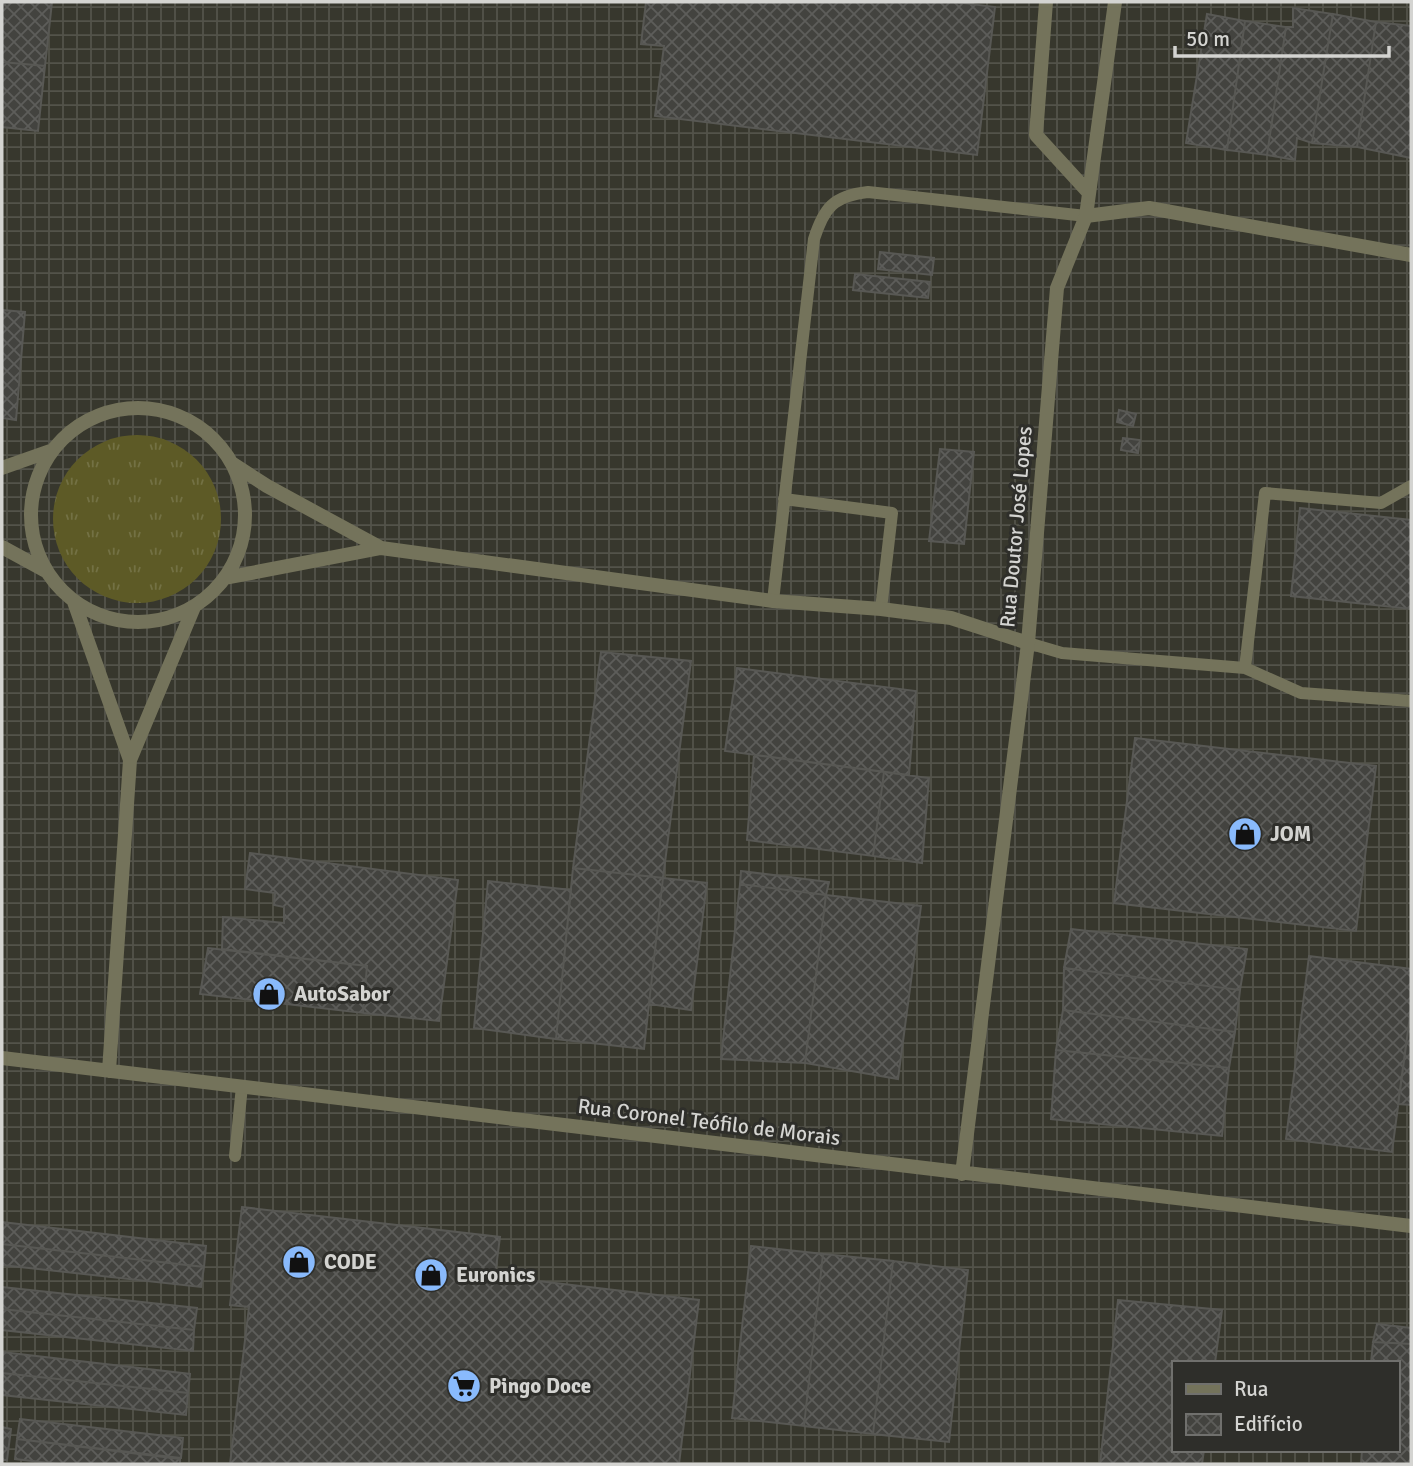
<svg xmlns="http://www.w3.org/2000/svg" width="1413" height="1466" viewBox="0 0 1413 1466" font-family="Signika,sans-serif">
	<style>
		.industrial { fill: url(#industrial-grid); fill-rule: evenodd }
		.grass { fill: url(#grass-tufts) }
		.building { fill: url(#building-cross-hatch); stroke: #585854; stroke-width: 2 }
		.lines { fill: none; stroke-linecap: round; stroke-linejoin: round }
		.service { stroke: #74735b; stroke-width: 12 }
		.minor { stroke: #74735b; stroke-width: 14 }
		.labels { text-anchor: middle; stroke-width: 6; stroke-linejoin: round; paint-order: stroke }
		.street-label { font-size: 21px; fill: #d4d4d1; stroke: #2e2e2a }
		.poi-label { font-size: 21px; font-weight: bold; fill: #d4d4d1; stroke: #2e2e2a; text-anchor: start }
	</style>
	<defs>
		<pattern id="industrial-grid" width="8" height="8" patternUnits="userSpaceOnUse" patternTransform="scale(1.75)"><rect width="8" height="8" fill="#37372d"/><path d="M0 4h8M4 0v8" fill="none" stroke="#53534a"/></pattern>
		<pattern id="grass-tufts" width="24" height="20" patternUnits="userSpaceOnUse" patternTransform="scale(1.75)"><rect width="24" height="20" fill="#5d5a26"/><path d="M3 7l-1-3M5 7V3M7 7l1-3M15 17l-1-3M17 17v-4M19 17l1-3" fill="none" stroke="#737144"/></pattern>
		<pattern id="building-cross-hatch" width="8" height="8" patternUnits="userSpaceOnUse" patternTransform="scale(1.75)"><rect width="8" height="8" fill="#43433f"/><path d="M0 0l8 8M0 8l8-8" fill="none" stroke="#5d5d5a"/></pattern>
	</defs>
	<rect width="100%" height="100%" fill="#2e2e2a"/>
	<path class="industrial" d="M2 2H1411V1464H2ZM1173 1363H1397V1450H1173Z"/>
	<path class="grass" d="M53 519a84 84 0 1 1 168 0a84 84 0 1 1-168 0Z"/>
	<path class="building" d="M2 2H52L45 66 2 62Z
		M646 2H955L995 7 977 155 655 116 664 46 641 44Z
		M1293 8 1333 14 1312 143 1297 138 1295 160 1267 155 1286 27H1293Z
		M1207 14 1245 21 1227 150 1186 143Z
		M1333 14 1376 22 1357 147 1312 143Z
		M1245 21 1286 27 1267 155 1227 150Z
		M1376 22 1411 26V158L1357 147Z
		M2 62 45 66 38 131 2 127Z
		M880 252 934 258 932 275 878 269Z
		M855 274 930 282 928 298 853 290Z
		M2 310 25 312 16 420 2 418Z
		M1119 410 1136 414 1133 426 1117 422Z
		M1123 438 1140 440 1138 453 1121 450Z
		M940 449 974 452 964 544 929 541Z
		M1300 508 1411 520V609L1291 596Z
		M601 652 691 661 663 878 573 868Z
		M737 668 916 691 909 775 725 751Z
		M1135 738 1376 766 1356 931 1114 903Z
		M754 755 884 772 873 856 747 840Z
		M884 772 929 778 922 863 873 856Z
		M250 853 458 880 439 1021 363 1013 367 966 222 949 223 917 284 923V907L274 905 275 893 245 889Z
		M573 868 663 878 644 1049 556 1039Z
		M741 871 829 882 826 895 740 884Z
		M663 878 707 883 691 1010 649 1004Z
		M488 881 571 890 556 1039 474 1028Z
		M740 884 826 895 805 1063 721 1059Z
		M826 895 921 906 898 1079 805 1063Z
		M1071 929 1247 949 1240 990 1064 968Z
		M208 948 367 966 363 1013 200 994Z
		M1309 956 1411 969V1008L1392 1152 1286 1139Z
		M1064 968 1240 990 1235 1032 1063 1010Z
		M1411 1008V1105L1398 1104Z
		M1063 1010 1235 1032 1229 1068 1056 1050Z
		M1056 1050 1229 1068 1222 1136 1051 1119Z
		M242 1207 500 1237 495 1276 699 1300 679 1464H230L249 1307 230 1305Z
		M2 1222 206 1246 204 1267 2 1244Z
		M2 1244 204 1267 201 1287 2 1265Z
		M751 1246 823 1254 804 1426 732 1418Z
		M823 1254 893 1261 873 1434 804 1426Z
		M893 1261 968 1270 949 1442 873 1434Z
		M2 1287 197 1308 194 1330 2 1309Z
		M1118 1300 1222 1310 1215 1363H1173V1450H1204L1202 1464H1100Z
		M2 1309 194 1330 193 1351 2 1330Z
		M1377 1324 1411 1328V1344L1373 1342Z
		M1373 1342 1411 1344V1464H1361L1362 1450H1397V1363H1371Z
		M2 1352 190 1374 188 1393 2 1373Z
		M2 1373 188 1393 186 1415 2 1395Z
		M20 1419 183 1438 181 1458 17 1439Z
		M2 1427 11 1429 7 1460H2Z
		M17 1439 180 1459V1464H59L15 1459Z"/>
	<g class="lines">
		<path class="service" d="M784 499 892 513 881 609
			M773 601 814 239C824 208 833 196 868 192L1086 216
			M1028 643 1062 653 1245 668 1301 693 1411 701
			M1245 668 1265 493 1381 503 1411 486
			M235 1156 242 1086"/>
		<path class="minor" d="M1046 2 1036 135 1089 193
			M1086 216 1149 208 1411 255
			M31 515a107 107 0 1 1 214 0a107 107 0 1 1-214 0Z
			M233 464 267 486 381 548
			M2 468 50 451
			M2 547 46 571
			M225 578 381 548 773 601 881 609 951 618 1028 643
			M74 602 130 760
			M2 1058 1411 1226
			M109 1071 130 760 194 607
			M962 1174 1028 643 1057 288 1086 216 1115 2"/>
	</g>
	<defs>
		<g id="shop-disc" transform="scale(1.75)"><circle r="9.5" fill="#89bafc" stroke="#2e2e2a"/><path d="M-5-2.5h2.3a2.7 3.5 0 0 1 5.4 0H5L5.5 6h-11ZM-1.5-2.5h3a1.5 2.3 0 0 0-3 0Z" fill="#111"/></g>
		<g id="supermarket-disc" transform="scale(1.75)"><circle r="9.5" fill="#89bafc" stroke="#2e2e2a"/><path d="M-6-5.5h2.5l.6 2H6L4.5 2H-2.5L-4.4-4H-6ZM-1.5 3.2a1.3 1.3 0 1 0 .1 0ZM3 3.2a1.3 1.3 0 1 0 .1 0Z" fill="#111"/></g>
	</defs>
	<g fill-rule="evenodd">
		<use href="#shop-disc" x="1245" y="834"/>
		<use href="#shop-disc" x="269" y="994"/>
		<use href="#shop-disc" x="299" y="1262"/>
		<use href="#shop-disc" x="431" y="1275"/>
		<use href="#supermarket-disc" x="464" y="1386"/>
	</g>
	<g class="labels">
		<g class="street-label">
			<text transform="translate(1016 527) rotate(-85)" y="7">Rua Doutor José Lopes</text>
			<text transform="translate(709 1122) rotate(7)" y="7">Rua Coronel Teófilo de Morais</text>
		</g>
		<g class="poi-label">
			<text x="1270" y="841">JOM</text>
			<text x="294" y="1001">AutoSabor</text>
			<text x="324" y="1269">CODE</text>
			<text x="456" y="1282">Euronics</text>
			<text x="489" y="1393">Pingo Doce</text>
		</g>
	</g>
	<rect width="1413" height="1466" fill="none" stroke="#d4d4d1" stroke-width="7"/>
	<rect x="1172" y="1361" width="228" height="91" fill="#2e2e2a" stroke="#70706d" stroke-width="2"/>
	<rect x="1186" y="1384" width="35" height="10" fill="#74735b" stroke="#70706d" stroke-width="2"/>
	<text x="1234" y="1396" font-size="21" fill="#d4d4d1">Rua</text>
	<rect x="1186" y="1414" width="35" height="21" fill="url(#building-cross-hatch)" stroke="#70706d" stroke-width="2"/>
	<text x="1234" y="1431" font-size="21" fill="#d4d4d1">Edifício</text>
	<path d="M1175 46v10h214v-10" fill="none" stroke="#d4d4d1" stroke-width="3.5"/>
	<text x="1186" y="46" font-size="21" fill="#d4d4d1" stroke="#2e2e2a" stroke-width="5" paint-order="stroke">50 m</text>
</svg>
